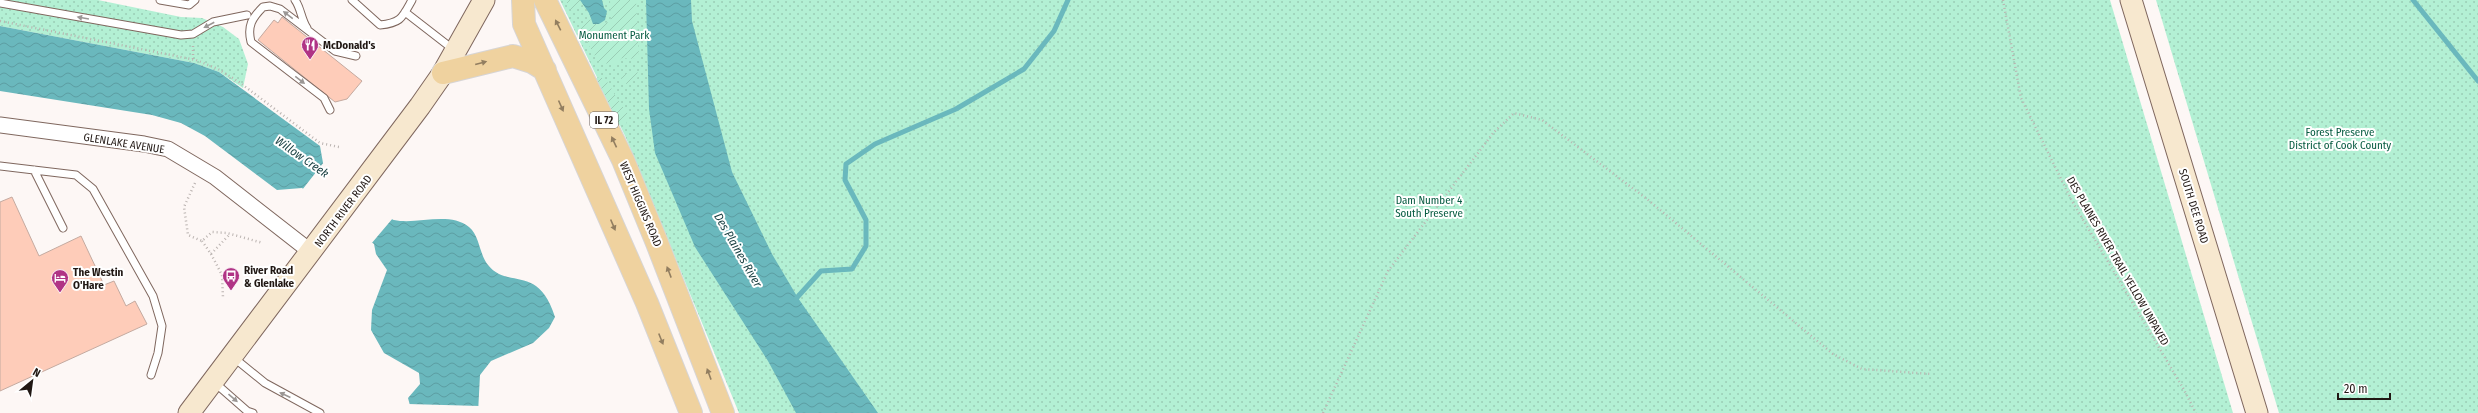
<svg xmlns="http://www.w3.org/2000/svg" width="2478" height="413" viewBox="0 0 2478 413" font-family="'Fira Sans Condensed',sans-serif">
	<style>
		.park { fill: url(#park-dots) }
		.garden { fill: url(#garden-furrows) }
		.water { fill: url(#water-waves) }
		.pier { fill: #fdf7f5 }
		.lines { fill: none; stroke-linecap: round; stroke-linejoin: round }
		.stream { stroke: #6ab8bd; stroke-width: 5 }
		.building { fill: #feccb9; stroke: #c4aaa0 }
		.service-casing { stroke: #7f675e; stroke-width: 9 }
		.minor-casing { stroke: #7f675e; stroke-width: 17 }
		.secondary-casing { stroke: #7f675e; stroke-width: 23 }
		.primary-casing { stroke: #d7d5d5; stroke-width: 24 }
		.path { stroke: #bab3b0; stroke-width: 2.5; stroke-dasharray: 1 3; stroke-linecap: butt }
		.service { stroke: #fff; stroke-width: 7 }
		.minor { stroke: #fff; stroke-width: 15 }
		.secondary { stroke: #f7e8cf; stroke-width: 21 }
		.primary { stroke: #efd29f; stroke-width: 22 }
		.oneway { fill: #9b9795 }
		.oneway2 { fill: #927e60 }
		.labels { text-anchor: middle; stroke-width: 4; stroke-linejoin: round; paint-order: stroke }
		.shield { fill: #fff; stroke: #645d5a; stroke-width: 1 }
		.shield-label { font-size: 10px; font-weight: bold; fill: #211814 }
		.park-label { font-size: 11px; fill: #065b41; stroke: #fff }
		.poi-label { font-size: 11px; font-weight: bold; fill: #211814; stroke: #fff; text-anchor: start }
		.street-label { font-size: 11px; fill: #211814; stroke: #fff }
		.water-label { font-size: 12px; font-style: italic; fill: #1d4345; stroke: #fff }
	</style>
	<defs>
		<pattern id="park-dots" width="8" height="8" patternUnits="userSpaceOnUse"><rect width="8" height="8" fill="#b3f0d4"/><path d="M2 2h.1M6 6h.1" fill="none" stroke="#9acdb5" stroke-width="1.8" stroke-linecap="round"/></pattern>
		<pattern id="garden-furrows" width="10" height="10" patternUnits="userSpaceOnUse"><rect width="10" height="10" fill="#b3f0d4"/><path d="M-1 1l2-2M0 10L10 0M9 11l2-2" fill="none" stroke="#9acdb5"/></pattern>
		<pattern id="water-waves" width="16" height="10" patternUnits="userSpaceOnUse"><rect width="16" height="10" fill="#6ab8bd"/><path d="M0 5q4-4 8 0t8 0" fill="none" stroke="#5c9da2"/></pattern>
	</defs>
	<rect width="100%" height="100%" fill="#fdf7f5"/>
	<path class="park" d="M0 0H98L181 17 202 18 223 27 239 39 248 64 243 88 219 72 194 63 0 26Z
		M560 0H2110L2233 413H739L626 138Z
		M2156 0H2478V413H2279Z"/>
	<path class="garden" d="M566 0H580L582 5 575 10H570Z
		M610 0H636L639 57 636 59 622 58 614 64 599 63 579 28 584 22 590 19 593 24 611 22Z
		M635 70 639 74 636 80 626 84 622 83 621 76Z
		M600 77C611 82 611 90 618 100 621 106 626 109 629 116L626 124 619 125 596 78Z"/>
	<path class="water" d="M580 0H602L604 8 607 11 605 20 599 24H593L589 13Z
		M646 0H691L692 21 732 172 772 254 798 298 878 413H796L768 361 695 247 655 153 649 109Z
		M0 26 194 63 219 72 320 146 323 163C333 171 387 218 394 220 417 225 449 211 469 227 480 236 479 254 488 265 508 290 538 263 555 317L549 328 533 343 491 361 480 375 478 413H412L408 398 420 384 419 373 384 353 371 330 372 310 387 270 376 254 374 244 302 188 277 190 205 136 181 123 152 115 0 91Z"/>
	<path class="pier" d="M324 162 393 218 371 244 302 190Z
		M408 404 480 406V413H410Z"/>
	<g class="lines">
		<path class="stream" d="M2413 0 2478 81
			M793 302 821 271 852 269 866 246V220L845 180 846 164 875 144 956 109 1024 69 1054 31 1068 0"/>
	</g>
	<path class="building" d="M282 17 362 81 347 99 335 102 258 40 274 20 278 23Z
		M12 197 39 256 81 236 104 285 114 281 126 306 135 301 147 324 0 391V202Z"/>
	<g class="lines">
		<g class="service-casing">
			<path id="service" d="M160 0 189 5 195 0
				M295 0C301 8 301 19 307 28
				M352 0 380 25C401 23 402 18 412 0
				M0 3 181 35 193 34 213 22 247 15
				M405 12 454 50
				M330 110 324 98 251 42C247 26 252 18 263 7L270 6 280 9 335 51 356 56
				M0 166 76 175 93 189 153 296 162 326 158 353 151 375
				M34 170 63 228
				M233 357 265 383 320 413
				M214 382 247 411 253 413"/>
		</g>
		<g class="minor-casing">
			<path id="minor" d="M0 125 144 144 168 149 215 177 311 252"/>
		</g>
		<g class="secondary-casing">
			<path id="secondary" d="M2131 0 2257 413
				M189 413 420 106 443 73 484 0"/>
		</g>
		<g class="primary-casing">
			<path id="primary" d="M523 0 524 24 647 303 691 413
				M545 0 623 160 657 243 723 413
				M443 73 513 56 532 62 545 70"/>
		</g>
		<path class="path" d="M2003 0 2021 98 2072 201 2183 388 2196 413
			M0 21 196 60 218 69 239 82 320 143 339 147
			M193 59V46
			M195 183 184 207 188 235 202 241 212 232 227 233 263 243
			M202 241 211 254 230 234
			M211 254 222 275 223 298
			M1323 413 1388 271 1494 132 1514 113 1542 120 1647 199 1833 354 1862 369 1931 374"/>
		<use href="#service" class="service"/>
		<use href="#minor" class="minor"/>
		<use href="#secondary" class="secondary"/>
		<use href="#primary" class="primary"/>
	</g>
	<defs><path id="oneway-solid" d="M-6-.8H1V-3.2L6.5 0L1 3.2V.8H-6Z"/></defs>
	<g class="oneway">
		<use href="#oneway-solid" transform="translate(288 15) rotate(-143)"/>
		<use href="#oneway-solid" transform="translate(83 18) rotate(-170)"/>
		<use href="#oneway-solid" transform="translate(209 25) rotate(152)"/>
		<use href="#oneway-solid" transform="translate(300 80) rotate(38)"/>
		<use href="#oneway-solid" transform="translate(285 395) rotate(-155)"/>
		<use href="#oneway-solid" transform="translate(233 398) rotate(41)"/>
	</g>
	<g class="oneway2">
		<use href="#oneway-solid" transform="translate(558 25) rotate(-117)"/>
		<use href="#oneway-solid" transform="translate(481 63) rotate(-15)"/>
		<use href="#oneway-solid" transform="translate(561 106) rotate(66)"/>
		<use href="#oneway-solid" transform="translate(614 142) rotate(-115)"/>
		<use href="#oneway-solid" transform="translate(613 225) rotate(67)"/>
		<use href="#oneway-solid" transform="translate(669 272) rotate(-111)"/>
		<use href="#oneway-solid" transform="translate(661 339) rotate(68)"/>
		<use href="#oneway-solid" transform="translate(709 374) rotate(-110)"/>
	</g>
	<defs>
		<g id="restaurant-pin" transform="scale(0.9)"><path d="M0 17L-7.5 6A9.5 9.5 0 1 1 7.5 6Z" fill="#b03485" stroke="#fff"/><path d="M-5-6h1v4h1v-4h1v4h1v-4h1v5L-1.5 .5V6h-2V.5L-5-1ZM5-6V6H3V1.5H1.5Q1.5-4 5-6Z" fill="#fff"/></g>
		<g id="bus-pin" transform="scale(0.9)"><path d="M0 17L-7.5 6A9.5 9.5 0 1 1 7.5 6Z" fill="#b03485" stroke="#fff"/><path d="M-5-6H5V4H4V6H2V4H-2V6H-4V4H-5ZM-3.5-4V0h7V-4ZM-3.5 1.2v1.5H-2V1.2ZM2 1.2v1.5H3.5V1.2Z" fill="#fff"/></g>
		<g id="hotel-pin" transform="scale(0.9)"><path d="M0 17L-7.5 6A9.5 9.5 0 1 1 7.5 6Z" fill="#b03485" stroke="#fff"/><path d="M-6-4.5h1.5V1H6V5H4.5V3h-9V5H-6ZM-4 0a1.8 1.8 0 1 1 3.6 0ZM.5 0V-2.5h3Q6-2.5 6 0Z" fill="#fff"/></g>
	</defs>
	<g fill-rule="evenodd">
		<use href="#restaurant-pin" x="310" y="45"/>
		<use href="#bus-pin" x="231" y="276"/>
		<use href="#hotel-pin" x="60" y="278"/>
	</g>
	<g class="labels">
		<rect class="shield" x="590" y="112" width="28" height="16" rx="3"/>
		<g class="shield-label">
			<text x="604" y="124">IL 72</text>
		</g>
		<g class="park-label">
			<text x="614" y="39">Monument Park</text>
			<text x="2340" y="136">Forest Preserve<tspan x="2340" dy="13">District of Cook County</tspan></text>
			<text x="1429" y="204">Dam Number 4<tspan x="1429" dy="13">South Preserve</tspan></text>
		</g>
		<g class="poi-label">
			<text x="323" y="49">McDonald's</text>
			<text x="244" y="274">River Road<tspan x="244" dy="13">&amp; Glenlake</tspan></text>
			<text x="73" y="276">The Westin<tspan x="73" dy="13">O'Hare</tspan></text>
		</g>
		<g class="street-label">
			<text transform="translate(124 143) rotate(9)" y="4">GLENLAKE AVENUE</text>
			<text transform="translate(641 204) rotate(67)" y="4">WEST HIGGINS ROAD</text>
			<text transform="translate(2194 206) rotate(73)" y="4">SOUTH DEE ROAD</text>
			<text transform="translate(343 211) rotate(-53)" y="4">NORTH RIVER ROAD</text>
			<text transform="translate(2118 261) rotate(60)" y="4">DES PLAINES RIVER TRAIL YELLOW UNPAVED</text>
		</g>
		<g class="water-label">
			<text transform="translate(302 157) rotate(35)" y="4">Willow Creek</text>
			<text transform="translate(738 250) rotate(60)" y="4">Des Plaines River</text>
		</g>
	</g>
	<g transform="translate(32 381) rotate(29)" stroke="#ffffff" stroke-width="3" paint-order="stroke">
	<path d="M0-3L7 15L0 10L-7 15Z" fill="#211814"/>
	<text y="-6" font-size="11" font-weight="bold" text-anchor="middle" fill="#211814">N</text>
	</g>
	<path d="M2338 393v6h52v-6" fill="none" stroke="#211814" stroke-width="2"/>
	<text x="2344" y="393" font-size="12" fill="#211814" stroke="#ffffff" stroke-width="3" paint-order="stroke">20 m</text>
</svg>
